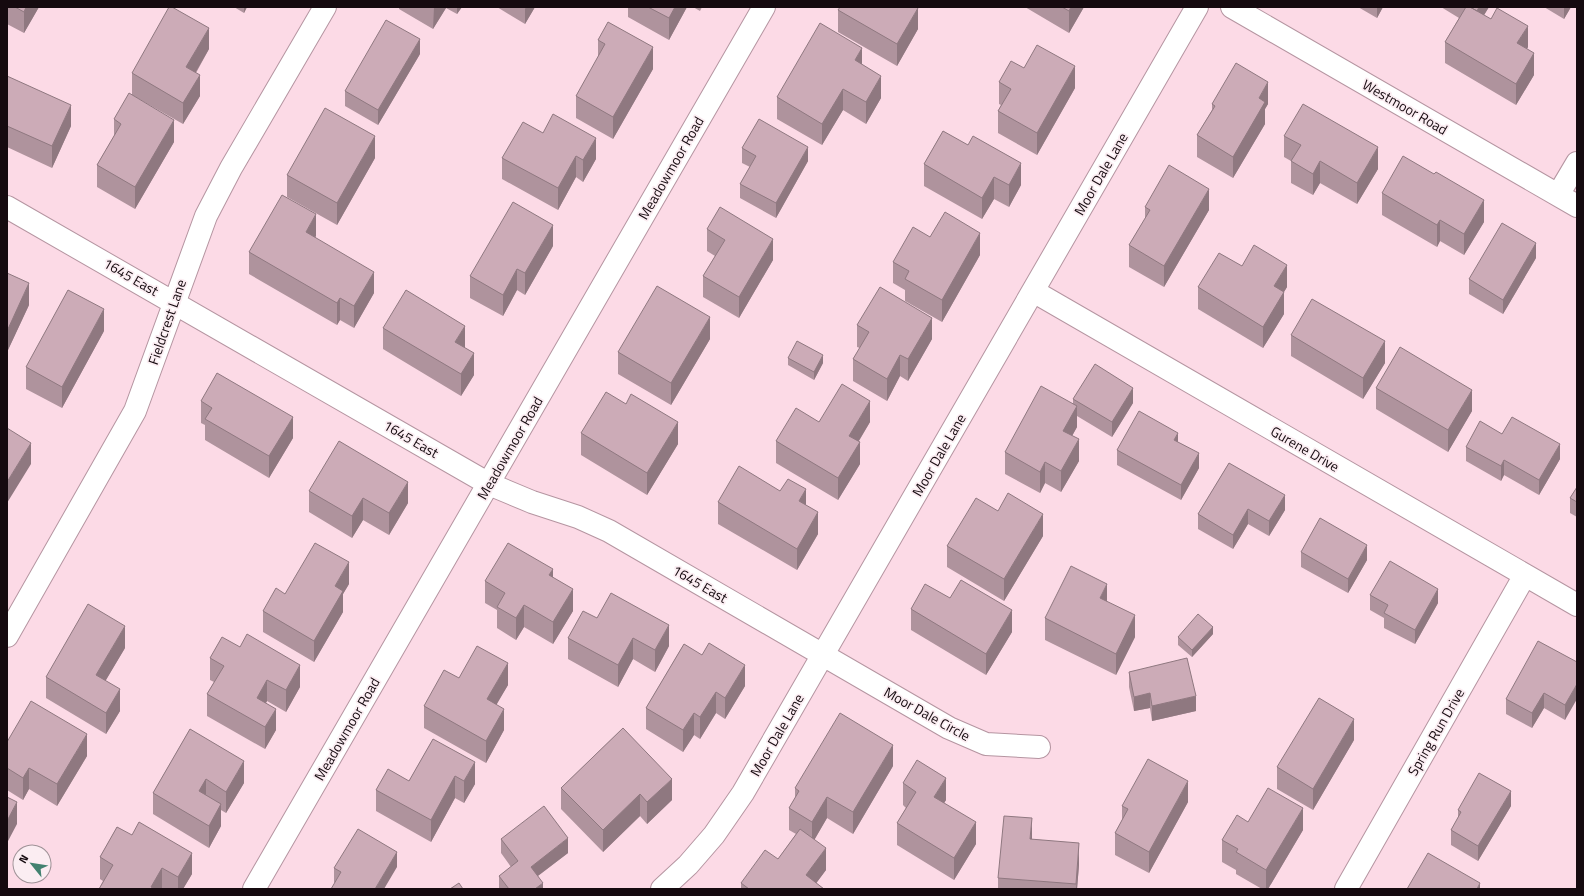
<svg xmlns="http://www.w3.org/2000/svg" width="1584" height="896" viewBox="0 0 1584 896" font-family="'Titillium Web',sans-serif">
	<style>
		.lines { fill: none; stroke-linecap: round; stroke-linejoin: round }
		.minor-casing { stroke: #b595a1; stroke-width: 24 }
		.minor { stroke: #fff; stroke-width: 22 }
		.wall { fill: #af939d }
		.shaded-wall { fill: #8f7880 }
		.building { fill: #ccabb7; stroke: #8f7880 }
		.labels { text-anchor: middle; stroke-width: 3.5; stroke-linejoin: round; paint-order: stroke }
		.street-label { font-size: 14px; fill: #150a0f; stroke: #fbedf2 }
	</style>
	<rect width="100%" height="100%" fill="#fcdae6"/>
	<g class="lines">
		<g class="minor-casing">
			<path id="minor" d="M1232 7 1577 206
				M1558 195 1577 163
				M7 207 489 484 532 502 578 517 609 531 949 728 986 744 1039 747
				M1033 291 1577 605
				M7 636 135 411 206 216 231 168 325 7
				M254 889 764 7
				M662 889 688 865 714 835 743 793 1197 7
				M1346 889 1525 575"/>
		</g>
		<use href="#minor" class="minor"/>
	</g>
	<path class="wall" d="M7 7H39L24 33 7 24Z
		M234 7H247L244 13Z
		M399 7H462L457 14 446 8 433 29 399 9Z
		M497 7H535L525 24Z
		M628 7H687L669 40 628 17Z
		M693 7H702L700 11Z
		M1025 7H1084L1069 33Z
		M1358 7H1383L1377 18Z
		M1441 7H1489L1484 15 1528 47 1527 49 1534 75 1516 105 1445 63V42L1459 18Z
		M1544 7H1571L1564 19Z
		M838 10 918 29 897 66 838 32Z
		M598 40 653 69 613 139 576 118V96L598 58Z
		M209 49 196 73 200 96 183 124 132 95V73Z
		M420 54 378 125 345 106V91Z
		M862 65 881 98 866 124 843 110 822 145 777 119V97Z
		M1024 68 1075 88 1037 155 998 133V111L1001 105 999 104V82Z
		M7 76 71 126 52 168 7 147Z
		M1212 104H1268L1265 109V124L1233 178 1197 157V135L1212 110Z
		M114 119 174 142 135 209 97 187V165L114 136Z
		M943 131 1021 185 1009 207 994 199 982 219 924 186V164Z
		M543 133 596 159 583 182 576 177 558 210 502 179V158Z
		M1284 136 1378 169 1357 204 1320 183 1313 195 1291 183V161L1284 157Z
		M742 148 808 161 776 218 740 198V184L750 167 742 163Z
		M375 158 337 225 287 197V175Z
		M1434 174 1484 222 1464 255 1440 241 1437 247 1382 215V193Z
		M1145 207 1209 210 1164 287 1129 267V245L1145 219Z
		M707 229 773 260 739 318 703 297V276L715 256 707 251Z
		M316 236 315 237 374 293 354 328 340 320 337 325 249 274V252Z
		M930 237 980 255 942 322 905 301V290L893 283V262Z
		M553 246 525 295 517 290 503 316 470 298V276Z
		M1536 258 1503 314 1469 294V279Z
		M7 273 29 305 8 350H7Z
		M1198 287H1287L1284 292V314L1263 348 1198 309Z
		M857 325 932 339 908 381 900 376 887 401 853 381V359L860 348 857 347Z
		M383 328 465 348 474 375 461 396 383 349Z
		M104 331 62 408 26 389V367Z
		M1291 335 1385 363 1363 399 1291 356Z
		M710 339 671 405 618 374V352Z
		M788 358 823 363 814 380 788 365Z
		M1376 388 1472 411 1448 452 1376 409Z
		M1073 399 1133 403 1112 437 1077 416V427L1072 436 1079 461 1061 492 1045 483 1040 493 1005 474V452L1073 403Z
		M201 401 293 438 269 478 205 440V425L201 423Z
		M626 404 678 444 647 495 581 455V433Z
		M819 422H870L859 441 860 464 838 500 776 463V441Z
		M1502 434 1560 459 1539 495 1504 475 1501 481 1466 461V447Z
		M1178 442 1199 468 1181 500 1117 465V450Z
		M1229 463 1285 510 1269 536 1248 524 1233 549 1198 529V514Z
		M1577 487V517L1570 513V498Z
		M309 491 408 503 389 535 363 520 352 538 309 512Z
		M780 491 806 505 818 534 797 570 718 524V502Z
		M998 511 1043 536 1004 601 947 567V546Z
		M1301 552 1367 560 1348 593 1301 567Z
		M553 578 573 611 553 644 524 627 516 640 497 628V610L485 603V581Z
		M349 584 343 594V612L314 662 263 632V611L285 594Z
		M1370 595 1438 603 1415 644 1384 628V618L1370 610Z
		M1107 601 1135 637 1116 675 1045 640V618Z
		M911 609 1012 632 986 675 911 630Z
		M597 618 669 646 655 672 633 659 618 687 568 659V638Z
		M1213 634 1192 657 1178 645V637Z
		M684 644 745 686 725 719 716 713 700 739 694 735 683 752 646 729V708Z
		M240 647 300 687 286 712 267 701 266 703 276 730 265 749 207 716V694L214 682 210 680V658Z
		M125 648 105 681 120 711 106 734 46 698V677Z
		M1577 662 1565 720 1544 708 1532 728 1506 714V699Z
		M1129 672 1196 711 1152 721 1150 708 1134 711 1129 687Z
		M459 678 508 685 496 704 504 730 486 763 424 728V706Z
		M623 728 672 800 647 824 640 816 603 852 561 809V788Z
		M190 729 244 783 226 813 221 810V826L209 848 153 814V793Z
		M433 739 475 784 464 803 455 798 431 842 376 811V790L409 781Z
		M1354 740 1313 810 1277 789V767Z
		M7 742 87 756 57 806 29 789 23 800 7 790Z
		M893 766 853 834 827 818 814 840 826 870 816 883 824 889H741V883L778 859 796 834 789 830V808L795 798V788Z
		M903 783 946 800 944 803 976 844 954 880 897 845V823L906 808 903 805Z
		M1188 802 1149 873 1115 855V833L1122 820V806Z
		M1511 806 1478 861 1451 845V830L1458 818V810Z
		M1248 822 1303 830 1268 889H1262L1236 874V870L1222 862V840Z
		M117 827 192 874 183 889H99L103 881 100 879V857Z
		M501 839 568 853 538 876 543 889H499V876L511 867 501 853Z
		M1032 839 1079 865 1077 889H998V878Z
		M397 867 334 883V868Z"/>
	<path class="shaded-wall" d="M26 7H39L24 33V12Z
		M244 7H247L244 13Z
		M434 7H446V8L433 29Z
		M457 7H462L457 14Z
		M526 7H535L525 24V9Z
		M675 7H687L669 40V18Z
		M1071 7H1084L1069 33V11Z
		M1377 7H1383L1377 18Z
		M1479 7H1489L1476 28V13Z
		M1564 7H1571L1564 19Z
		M918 8V29L897 66V44Z
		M1528 26V47L1517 65V43Z
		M209 28V49L186 89V67Z
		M420 39V54L378 125V110Z
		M653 47V69L613 139V117Z
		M862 48V69L855 60Z
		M1534 53V75L1516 105V84Z
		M1075 66V88L1037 155V133Z
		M200 75V96L183 124V103Z
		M881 76V98L866 124V102Z
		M1268 82V104L1265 109V124L1233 178V157L1259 98Z
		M843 89V110L822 145V124Z
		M71 105V126L52 168V146Z
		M174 120V142L135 209V187Z
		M375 136V158L337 225V203Z
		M596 138V159L583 182V160Z
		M808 147V161L776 218V203Z
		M1378 147V169L1357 204V183Z
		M576 156V177L558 210V188Z
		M1320 161V183L1313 195V174Z
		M1021 163V185L1009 207V185Z
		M994 177V199L982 219V198Z
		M1209 189V210L1164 287V266Z
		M1484 200V222L1464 255V234Z
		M316 214V236L306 253V232Z
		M1440 220V241L1437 247V225Z
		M553 225V246L525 295V273Z
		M980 233V255L942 322V300Z
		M773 239V260L739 318V297Z
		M1536 243V258L1503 314V300Z
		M1287 265V287L1274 308V286Z
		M517 269V290L503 316V295Z
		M374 272V293L354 328V306Z
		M29 283V305L8 350V329Z
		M1284 292V314L1263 348V327Z
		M340 298V320L337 325V303Z
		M104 309V331L62 408V387Z
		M710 317V339L671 405V383Z
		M932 318V339L908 381V359Z
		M465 326V347L455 363V342Z
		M1385 341V363L1363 399V378Z
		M474 353V375L461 396V374Z
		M823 355V363L814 380V372Z
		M900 355V376L887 401V379Z
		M1133 388V403L1112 437V422Z
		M1472 390V411L1448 452V430Z
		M870 401V422L849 457V436Z
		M1077 406V427L1063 452V431Z
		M293 417V438L269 478V456Z
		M678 422V444L647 495V473Z
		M1178 433V447L1174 440Z
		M1079 439V461L1061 492V471Z
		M860 442V464L838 500V478Z
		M31 443V464L7 503V482Z
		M1560 444V459L1539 495V480Z
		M1199 453V468L1181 500V485Z
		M1504 460V475L1501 481V466Z
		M1045 462V483L1040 493V472Z
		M408 482V503L389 535V513Z
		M806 489V511L799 501Z
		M1285 495V510L1269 536V521Z
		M363 498V520L352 538V516Z
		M1248 509V524L1233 549V535Z
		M818 512V534L797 570V549Z
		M1043 514V536L1004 601V579Z
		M1367 545V560L1348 593V579Z
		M349 562V584L343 594V612L314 662V641L335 586Z
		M553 569V591L549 575Z
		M1107 584V606L1100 598Z
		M573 589V611L553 644V622Z
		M1438 589V603L1415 644V630Z
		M524 605V627L516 640V618Z
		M1012 610V632L986 675V654Z
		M1135 615V637L1116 675V654Z
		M669 625V646L655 672V650Z
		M125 626V648L96 697V675Z
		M1213 627V634L1192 657V650Z
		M633 638V659L618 687V665Z
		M508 663V685L487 721V699Z
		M300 665V687L286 712V690Z
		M745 665V686L725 719V698Z
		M267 680V701L257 719V698Z
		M1577 684V699L1565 720V705Z
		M120 689V711L106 734V713Z
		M716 692V713L700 739V717Z
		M1150 693V708L1134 711V697Z
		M1544 693V708L1532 728V713Z
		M1196 696V711L1152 721V706Z
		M276 709V730L265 749V727Z
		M504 709V730L486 763V741Z
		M694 713V735L683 752V730Z
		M1354 719V740L1313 810V789Z
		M87 734V756L57 806V784Z
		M893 745V766L853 834V812Z
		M244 761V783L226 813V792Z
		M475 762V784L464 803V781Z
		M29 768V789L23 800V778Z
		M455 776V798L431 842V820Z
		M946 778V800L934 819V797Z
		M206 779V801L199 791Z
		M672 779V800L647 824V802Z
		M1188 781V802L1149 873V852Z
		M1511 791V806L1478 861V846Z
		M640 794V816L603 852V830Z
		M827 797V818L812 844V822Z
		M17 802V824L7 843V821Z
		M221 804V826L209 848V826Z
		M1303 808V830L1268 889H1266V870Z
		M1032 818V840L1030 839Z
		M976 822V844L954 880V858Z
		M568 838V853L531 881V867Z
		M1079 843V865L1077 889H1076Z
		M826 848V870L812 889 806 875Z
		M397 852V867L384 889H375Z
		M192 853V874L183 889H178V877Z
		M162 868V889H151V887Z
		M543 883V889H535Z
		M1480 883V889H1477Z"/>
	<path class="building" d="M15 7H26L24 12Z
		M169 7H172L209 28 186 67 200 75 183 103 132 73Z
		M648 7H675L669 18Z
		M840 7H916L918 8 897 44 838 10Z
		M1062 7H1071L1069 11Z
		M1466 7H1470L1491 19 1497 8 1528 26 1517 43 1534 53 1516 84 1445 42Z
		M1470 7H1479L1477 11Z
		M386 20 420 39 378 110 345 91Z
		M608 22 653 47 613 117 576 96 605 44 598 40Z
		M820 23 862 48 855 60 881 76 866 102 843 89 822 124 777 97Z
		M1037 45 1075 66 1037 133 998 111 1011 89 999 82 1011 61 1024 68Z
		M1236 63 1268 82 1259 98 1265 102 1233 157 1197 135 1215 106 1212 104Z
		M7 76 71 105 52 146 7 126Z
		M129 93 174 120 135 187 97 165 121 124 114 119Z
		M1303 104 1378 147 1357 183 1320 161 1313 174 1291 161 1301 145 1284 136Z
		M325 108 375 136 337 203 287 175Z
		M553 114 596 138 583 160 576 156 558 188 502 158 523 122 543 133Z
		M759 119 808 147 776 203 740 184 756 156 742 148Z
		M943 131 968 145 973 136 1021 163 1009 185 994 177 982 198 924 164Z
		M1403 156 1434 174 1436 172 1484 200 1464 234 1440 220 1437 225 1382 193Z
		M1169 165 1209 189 1164 266 1129 245 1150 210 1145 207Z
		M282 195 316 214 306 232 374 272 354 306 340 298 337 303 249 252Z
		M513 202 553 225 525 273 517 269 503 295 470 276Z
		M720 207 773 239 739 297 703 276 725 240 707 229Z
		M945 212 980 233 942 300 905 279 909 271 893 262 913 227 930 237Z
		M1502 223 1536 243 1503 300 1469 279Z
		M1254 245 1287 265 1274 286 1284 292 1263 327 1198 287 1219 253 1242 266Z
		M7 273 29 283 8 329 7 328Z
		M657 286 710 317 671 383 618 352Z
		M880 287 932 318 908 359 900 355 887 379 853 359 869 332 857 325Z
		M68 290 104 309 62 387 26 367Z
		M406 290 465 326 455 342 474 353 461 374 383 328Z
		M1312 299 1385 341 1363 378 1291 335Z
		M797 341 823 355 814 372 788 358Z
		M1400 347 1472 390 1448 430 1376 388Z
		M1095 364 1133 388 1112 422 1073 399Z
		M217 373 293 417 269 456 205 419 212 408 201 401Z
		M842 384 870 401 849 436 860 442 838 478 776 441 796 408 819 422Z
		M1041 386 1077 406 1063 431 1079 439 1061 471 1045 462 1040 472 1005 452Z
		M606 392 626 404 631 394 678 422 647 473 581 433Z
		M1139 411 1178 433 1174 440 1199 453 1181 485 1117 450Z
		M1512 417 1560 444 1539 480 1504 460 1501 466 1466 447 1480 421 1502 434Z
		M7 428 31 443 7 482Z
		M339 441 408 482 389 513 363 498 352 516 309 491Z
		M1229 463 1285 495 1269 521 1248 509 1233 535 1198 514Z
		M739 466 780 491 788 479 806 489 799 501 818 512 797 549 718 502Z
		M1577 487V502L1570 498Z
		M1008 493 1043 514 1004 579 947 546 976 498 998 511Z
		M1320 518 1367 545 1348 579 1301 552Z
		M315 543 349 562 335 586 343 591 314 641 263 611 276 588 285 594Z
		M508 543 553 569 549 575 573 589 553 622 524 605 516 618 497 607 505 593 485 581Z
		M1390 561 1438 589 1415 630 1384 613 1388 605 1370 595Z
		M1071 566 1107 584 1100 598 1135 615 1116 654 1045 618Z
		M961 580 1012 610 986 654 911 609 925 584 950 598Z
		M611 593 669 625 655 650 633 638 618 665 568 638 583 611 597 618Z
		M88 604 125 626 96 675 120 689 106 713 46 677Z
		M1198 614 1213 627 1192 650 1178 637Z
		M247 634 300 665 286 690 267 680 257 698 276 709 265 727 207 694 224 666 210 658 222 637 240 647Z
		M1538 641 1577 662V684L1565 705 1544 693 1532 713 1506 699Z
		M709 643 745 665 725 698 716 692 700 717 694 713 683 730 646 708 684 644 702 655Z
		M477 646 508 663 487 699 504 709 486 741 424 706 444 670 459 678Z
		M1187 658 1196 696 1152 706 1150 693 1134 697 1129 672Z
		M1319 698 1354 719 1313 789 1277 767Z
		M31 701 87 734 57 784 29 768 23 778 7 768V742Z
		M840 713 893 745 853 812 827 797 812 822 789 808 799 791 795 788Z
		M623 728 672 779 647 802 640 794 603 830 561 788Z
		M190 729 244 761 226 792 206 779 199 791 221 804 209 826 153 793Z
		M433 739 475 762 464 781 455 776 431 820 376 790 388 769 409 781Z
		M1148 759 1188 781 1149 852 1115 833 1128 809 1122 806Z
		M917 760 946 778 934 797 976 822 954 858 897 823 916 792 903 783Z
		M1479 773 1511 791 1478 846 1451 830 1461 812 1458 810Z
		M1268 788 1303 808 1266 870 1236 852 1238 849 1222 840 1237 815 1248 822Z
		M7 797 17 802 7 821Z
		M544 806 568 838 531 867 543 883 535 889H509L499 876 518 861 501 839Z
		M1004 816 1032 818 1030 839 1079 843 1076 884 998 878Z
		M139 822 192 853 178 877 162 868 151 887 155 889H99L113 865 100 857 117 827 132 835Z
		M358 829 397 852 375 889H331L341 872 334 868Z
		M800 829 826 848 806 875 824 889H749L741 883 765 850 778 859Z
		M1428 853 1480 883 1477 889H1407Z
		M459 883 463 889H450Z"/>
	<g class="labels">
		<g class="street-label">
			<text transform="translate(1405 107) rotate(30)" y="5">Westmoor Road</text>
			<text transform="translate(671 168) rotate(-60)" y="5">Meadowmoor Road</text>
			<text transform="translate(1101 174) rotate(-60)" y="5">Moor Dale Lane</text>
			<text transform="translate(131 277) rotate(30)" y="5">1645 East</text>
			<text transform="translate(167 322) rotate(-71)" y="5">Fieldcrest Lane</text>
			<text transform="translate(411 439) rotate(30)" y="5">1645 East</text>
			<text transform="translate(510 448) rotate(-60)" y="5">Meadowmoor Road</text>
			<text transform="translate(1305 449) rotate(30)" y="5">Gurene Drive</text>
			<text transform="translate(939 455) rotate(-60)" y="5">Moor Dale Lane</text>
			<text transform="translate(700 584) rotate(30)" y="5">1645 East</text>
			<text transform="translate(927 714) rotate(29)" y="5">Moor Dale Circle</text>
			<text transform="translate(347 729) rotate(-60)" y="5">Meadowmoor Road</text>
			<text transform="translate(1436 732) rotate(-60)" y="5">Spring Run Drive</text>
			<text transform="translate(777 735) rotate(-60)" y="5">Moor Dale Lane</text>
		</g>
	</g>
	<rect width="1584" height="896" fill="none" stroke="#150a0f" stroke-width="16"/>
	<g transform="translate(32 864) rotate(300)"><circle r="19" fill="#fbedf2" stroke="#9f9297"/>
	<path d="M0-3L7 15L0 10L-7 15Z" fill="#428270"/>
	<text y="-6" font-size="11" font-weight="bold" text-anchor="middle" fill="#150a0f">N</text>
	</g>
</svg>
